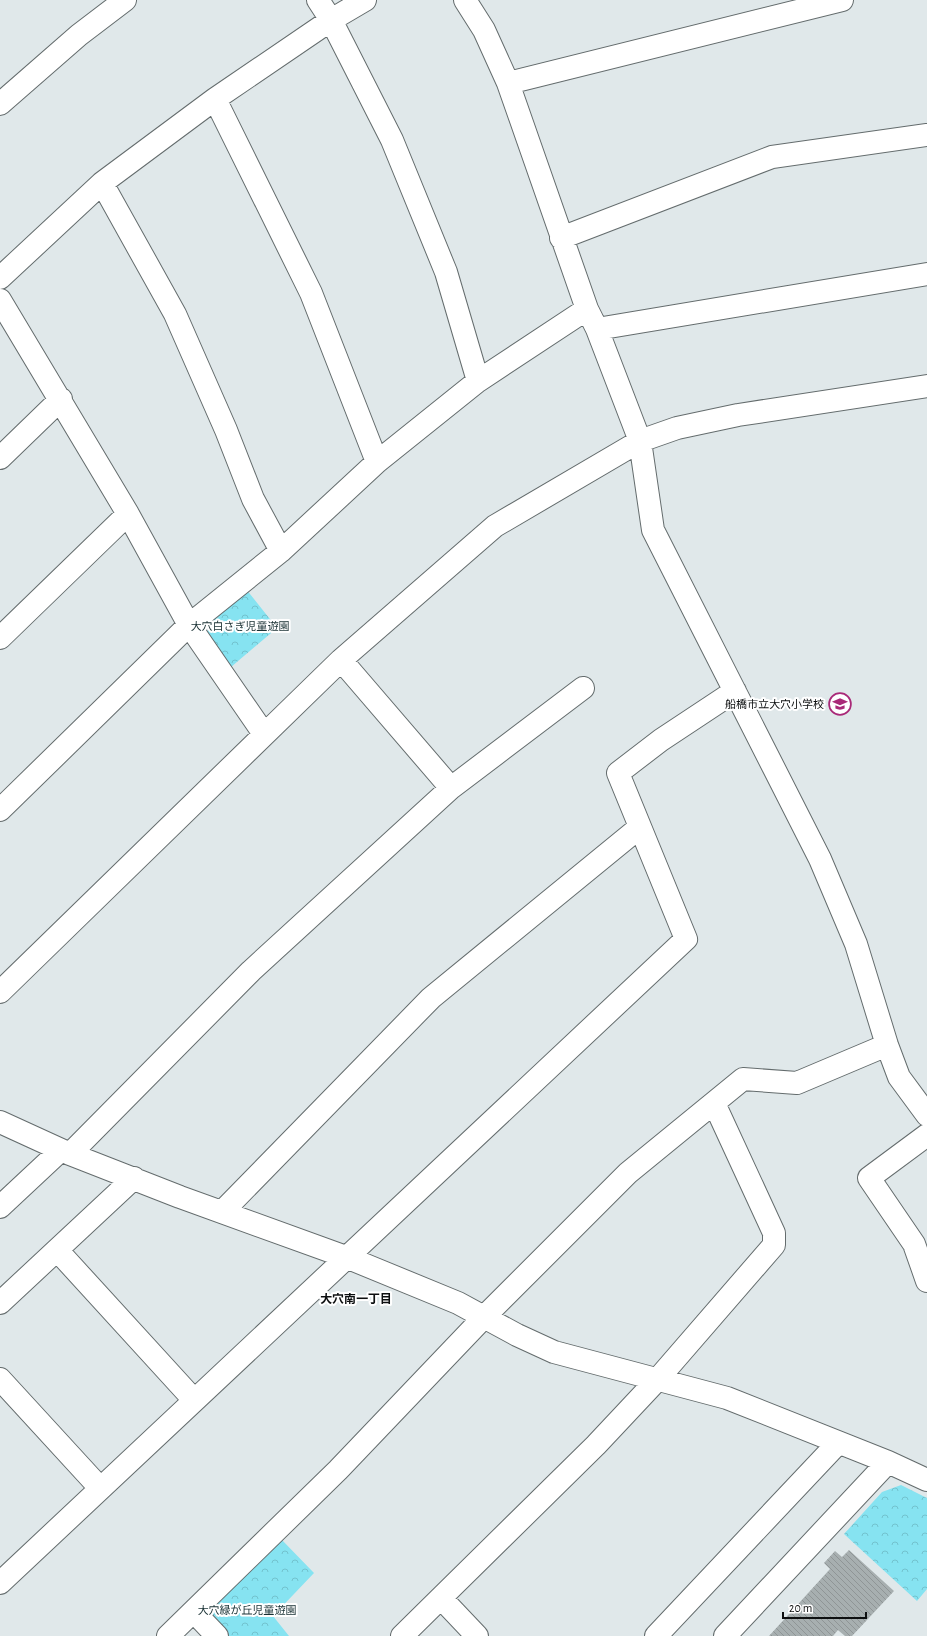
<svg xmlns="http://www.w3.org/2000/svg" width="927" height="1636" font-family="'Alegreya Sans','Noto Sans JP',sans-serif">
  <style>
    .park { fill: url(#park-crowns) }
    .building { fill: url(#building-back-hatch) }
    .lines { fill: none; stroke-linecap: round; stroke-linejoin: round }
    .minor-casing { stroke: #646c6d; stroke-width: 24 }
    .minor { stroke: #fff; stroke-width: 22 }
    .labels { text-anchor: middle; dominant-baseline: central; stroke-width: 4; stroke-linejoin: round; paint-order: stroke }
    .park-label { font-size: 11px; fill: #183033; stroke: #fff }
    .poi-label { font-size: 11px; fill: #0d0f10; stroke: #fff; text-anchor: end }
    .neighbourhood-label { font-size: 12px; font-weight: bold; fill: #0d0f10; stroke: #fff }
  </style>
  <defs>
    <pattern id="park-crowns" width="20" height="18" patternUnits="userSpaceOnUse"><rect width="20" height="18" fill="#86e3f1"/><path d="M2 6a3 3 0 1 1 6 0M12 15a3 3 0 1 1 6 0" fill="none" stroke="#72c2ce"/></pattern>
    <pattern id="building-back-hatch" width="6" height="6" patternUnits="userSpaceOnUse"><rect width="6" height="6" fill="#a7afb0"/><path d="M-1 5l2 2M0 0l6 6M5-1l2 2" fill="none" stroke="#8f9596"/></pattern>
  </defs>
  <rect width="100%" height="100%" fill="#e0e8ea"/>
  <!-- park -->
  <path class="park" d="M 246,589 L 277,628 L 231,667 L 207,632 L 215,614 Z
    M 901,1485 L 927,1498 L 927,1589 L 917,1601 L 844,1534 L 882,1492 Z
    M 281,1539 L 314,1573 L 273,1616 L 289,1636 L 226,1636 L 210,1621 L 211,1608 Z"/>
  <!-- building -->
  <path class="building" d="M 849,1550 L 894,1591 L 852,1636 L 845,1636 L 838,1630 L 833,1636 L 769,1636 L 830,1569 L 824,1563 L 835,1551 L 842,1557 Z"/>
  <g class="lines">
    <!-- minor casing -->
    <g class="minor-casing">
      <path id="minor" d="M 318,0 L 331,20 L 392,140 L 446,272 L 478,381
        M 465,0 L 484,30 L 508,83 L 587,309 L 597,329 L 640,441 L 653,530 L 820,859 L 856,944 L 887,1045 L 899,1077 L 927,1115
        M 508,83 L 842,0
        M 215,99 L 311,293 L 377,462
        M 0,104 L 79,35 L 125,0
        M 102,183 L 175,314 L 226,430 L 253,499 L 281,551
        M 561,238 L 772,157 L 927,135
        M 0,278 L 102,183 L 215,99 L 331,20 L 365,0
        M 0,300 L 128,514 L 189,625 L 264,734
        M 597,329 L 927,274
        M 0,458 L 61,399
        M 0,638 L 128,514
        M 341,660 L 451,788
        M 0,810 L 189,625 L 281,551 L 377,462 L 478,381 L 587,309
        M 0,992 L 341,660 L 495,526 L 640,441 L 677,428 L 738,415 L 927,386
        M 0,1122 L 70,1154 L 180,1197 L 346,1257 L 458,1303 L 517,1335 L 554,1352 L 727,1398 L 888,1462 L 927,1480
        M 927,1135 L 869,1178 L 914,1244 L 927,1281
        M 70,1154 L 251,971 L 451,788 L 583,688
        M 0,1207 L 61,1150
        M 222,1212 L 431,998 L 640,827
        M 57,1250 L 194,1400
        M 0,1303 L 134,1178
        M 0,1379 L 100,1488
        M 0,1583 L 686,939 L 618,773 L 661,740 L 735,691
        M 441,1598 L 477,1636
        M 194,1612 L 217,1636
        M 168,1636 L 338,1470 L 484,1317 L 628,1173 L 743,1079 L 797,1083 L 887,1045
        M 402,1636 L 596,1445 L 657,1380 L 774,1245 L 774,1233 L 714,1103
        M 656,1636 L 838,1443
        M 725,1636 L 888,1462"/>
    </g>
    <!-- minor -->
    <use href="#minor" class="minor"/>
  </g>
  <!-- icons -->
  <defs>
    <g id="school-ring" transform="scale(1.15)"><circle r="9.5" fill="#fff" stroke="#a92978" stroke-width="1.5"/><path d="M0-5L7-2L0 1L-7-2ZM-4 1L0 2.5L4 1V4Q0 6-4 4Z" fill="#a92978"/></g>
  </defs>
  <g fill-rule="evenodd">
    <use href="#school-ring" x="840" y="704"/>
  </g>
  <g class="labels">
    <!-- park labels -->
    <g class="park-label">
      <text x="240" y="626">大穴白さぎ児童遊園</text>
      <text x="247" y="1610">大穴緑が丘児童遊園</text>
    </g>
    <!-- poi labels -->
    <g class="poi-label">
      <text x="824" y="704">船橋市立大穴小学校</text>
    </g>
    <!-- neighbourhood labels -->
    <g class="neighbourhood-label">
      <text x="356" y="1299">大穴南一丁目</text>
    </g>
  </g>
  <!-- scale -->
  <path d="M783 1612v6h83v-6" fill="none" stroke="#0d0f10" stroke-width="2"/>
  <text x="789" y="1612" font-size="12" fill="#0d0f10" stroke="#ffffff" stroke-width="3" paint-order="stroke">20 m</text>
</svg>
